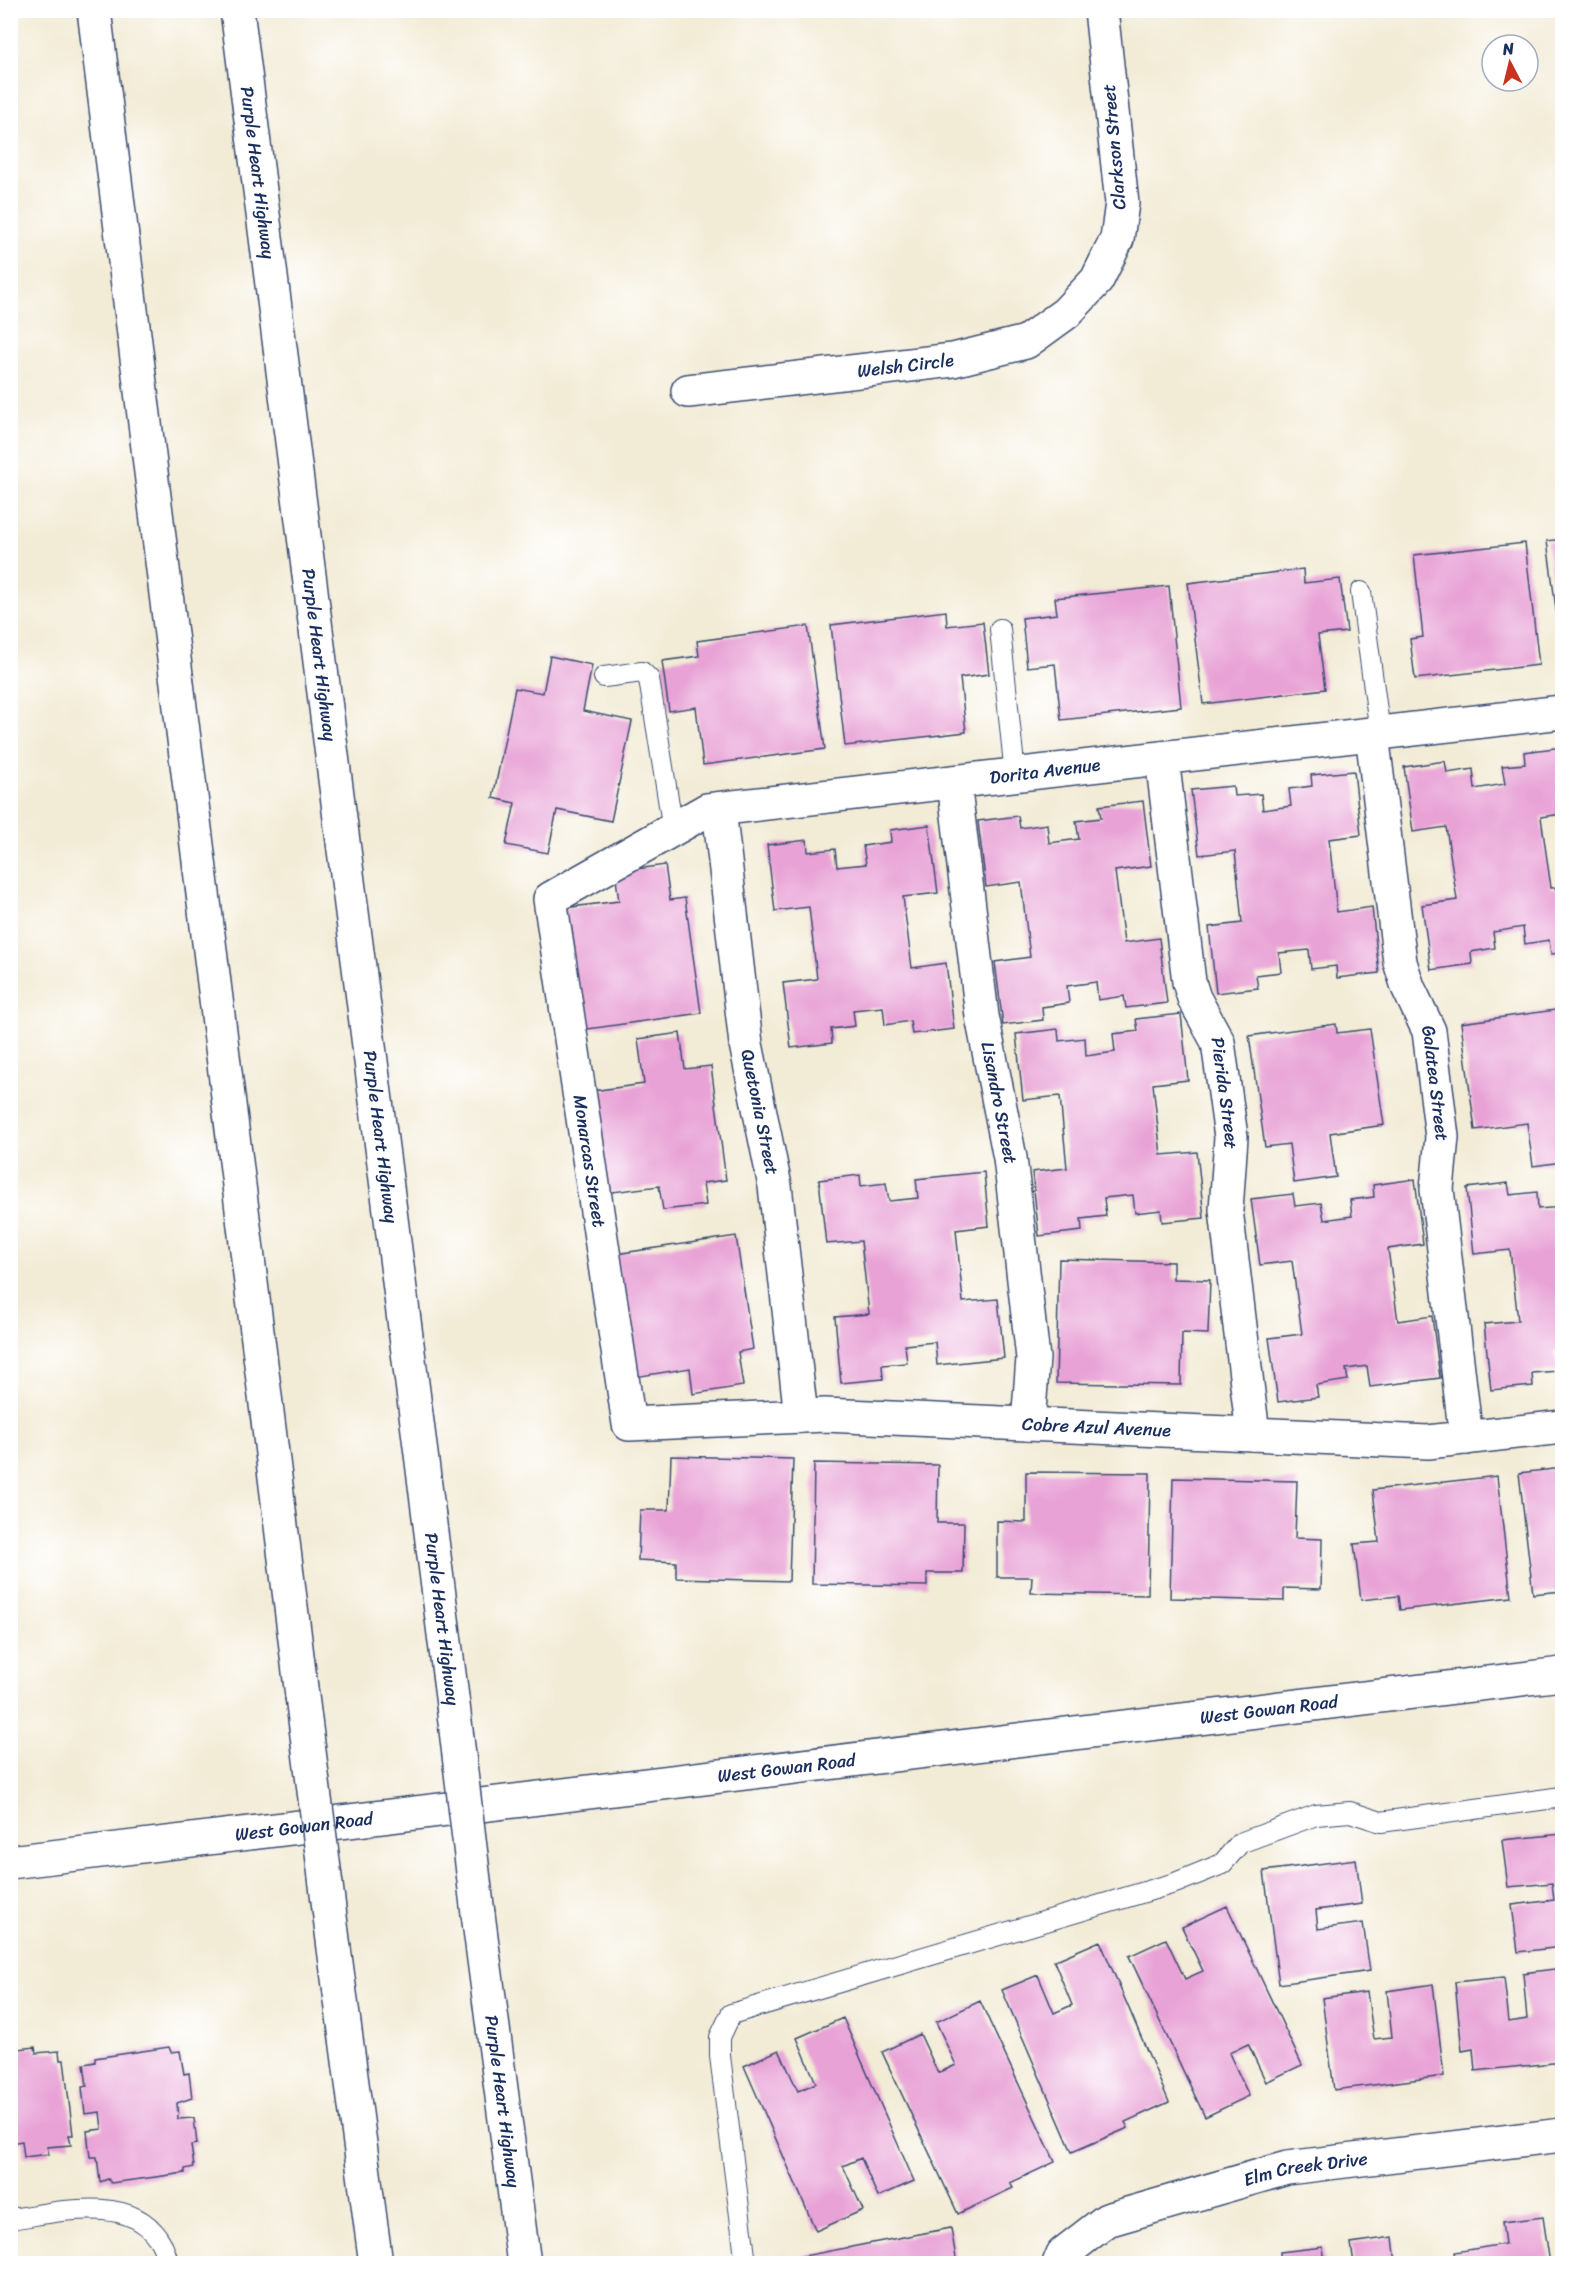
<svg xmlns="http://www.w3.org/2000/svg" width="1573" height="2274" font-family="Sriracha,sans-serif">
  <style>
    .building { fill: #e8a2d6 }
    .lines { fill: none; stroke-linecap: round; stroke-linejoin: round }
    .lane-casing { stroke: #3b4b70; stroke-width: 22 }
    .street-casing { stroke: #3b4b70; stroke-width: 36 }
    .secondary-casing { stroke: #3b4b70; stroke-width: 36 }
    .highway-casing { stroke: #3b4b70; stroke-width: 36 }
    .lane { stroke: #fff; stroke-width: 20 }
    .street { stroke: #fff; stroke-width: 33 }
    .secondary { stroke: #fff; stroke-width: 33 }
    .highway { stroke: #fff; stroke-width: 33 }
    .highway-bridge-casing { stroke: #3b4b70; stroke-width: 36; stroke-linecap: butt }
    .highway-bridge { stroke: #fff; stroke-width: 33 }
    .labels { text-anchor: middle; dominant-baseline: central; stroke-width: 6; stroke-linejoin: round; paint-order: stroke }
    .street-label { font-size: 18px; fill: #1b2f5e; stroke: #fff }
  </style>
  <rect width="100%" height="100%" fill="#fff"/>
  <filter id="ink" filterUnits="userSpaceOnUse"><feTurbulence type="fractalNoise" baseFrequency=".0167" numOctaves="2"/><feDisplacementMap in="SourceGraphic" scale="12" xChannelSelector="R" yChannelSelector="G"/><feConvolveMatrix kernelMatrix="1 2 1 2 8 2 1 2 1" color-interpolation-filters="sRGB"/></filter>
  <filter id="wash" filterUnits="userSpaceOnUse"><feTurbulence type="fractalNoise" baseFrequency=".008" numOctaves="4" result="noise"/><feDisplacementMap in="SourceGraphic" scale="24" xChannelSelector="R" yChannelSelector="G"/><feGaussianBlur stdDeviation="1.35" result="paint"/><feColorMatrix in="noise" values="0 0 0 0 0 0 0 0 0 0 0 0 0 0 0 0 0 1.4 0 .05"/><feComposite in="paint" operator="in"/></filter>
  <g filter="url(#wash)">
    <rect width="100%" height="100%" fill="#f2ebd5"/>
    <g id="blocks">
      <!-- building -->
      <path class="building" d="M 1562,539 L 1562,647 L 1561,647 L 1547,541 Z
        M 1525,543 L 1539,665 L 1415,679 L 1410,639 L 1423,637 L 1414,555 Z
        M 1303,569 L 1304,583 L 1340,579 L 1347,632 L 1318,635 L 1325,689 L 1203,704 L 1188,583 Z
        M 1169,586 L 1181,707 L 1061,720 L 1055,664 L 1027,667 L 1022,618 L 1057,614 L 1055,598 Z
        M 946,611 L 947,626 L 983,622 L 989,674 L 960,678 L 966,732 L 845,746 L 831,625 Z
        M 808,626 L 825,749 L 703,765 L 696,707 L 669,711 L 662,661 L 699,656 L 697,641 Z
        M 550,656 L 592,665 L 583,711 L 632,721 L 611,821 L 557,810 L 548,853 L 506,845 L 515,803 L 493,798 L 515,688 L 543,693 Z
        M 1562,747 L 1562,814 L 1541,817 L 1551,888 L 1562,887 L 1562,953 L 1551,954 L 1549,940 L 1525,944 L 1523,927 L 1493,932 L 1495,948 L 1471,952 L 1472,964 L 1431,970 L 1422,905 L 1457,900 L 1446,827 L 1413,832 L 1404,767 L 1445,761 L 1447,773 L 1473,769 L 1475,789 L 1505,784 L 1502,766 L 1525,764 L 1524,752 Z
        M 1354,771 L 1361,835 L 1329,839 L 1337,912 L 1372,907 L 1379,973 L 1337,978 L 1336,966 L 1311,969 L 1309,950 L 1279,953 L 1281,972 L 1256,975 L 1258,988 L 1216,993 L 1209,927 L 1242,923 L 1235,851 L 1199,855 L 1191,790 L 1233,786 L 1234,796 L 1261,794 L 1263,810 L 1291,806 L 1289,789 L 1312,786 L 1311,775 Z
        M 1143,801 L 1151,866 L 1115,871 L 1124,943 L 1159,938 L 1167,1003 L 1126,1008 L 1124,996 L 1098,1000 L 1096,982 L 1067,986 L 1069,1003 L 1042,1007 L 1043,1020 L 1003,1025 L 995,962 L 1030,957 L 1021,882 L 986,887 L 978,821 L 1018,816 L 1020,828 L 1047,824 L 1049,843 L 1079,839 L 1076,821 L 1101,818 L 1099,806 Z
        M 929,825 L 938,893 L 903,897 L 912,968 L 946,963 L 954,1029 L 912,1034 L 910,1021 L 885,1025 L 883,1007 L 853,1010 L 855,1026 L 831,1029 L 832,1043 L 791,1048 L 783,983 L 817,979 L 809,907 L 775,911 L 767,845 L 807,840 L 808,852 L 835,849 L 837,867 L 866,864 L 863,846 L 891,842 L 890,830 Z
        M 665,865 L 670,900 L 685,898 L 701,1013 L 581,1030 L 564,908 L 619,901 L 615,872 Z
        M 1562,1009 L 1562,1162 L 1533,1166 L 1527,1123 L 1475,1130 L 1461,1023 Z
        M 1181,1014 L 1188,1080 L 1153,1084 L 1161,1155 L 1197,1152 L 1204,1218 L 1162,1222 L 1161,1210 L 1135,1213 L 1133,1195 L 1104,1198 L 1106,1216 L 1081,1219 L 1082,1231 L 1039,1236 L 1032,1172 L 1067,1168 L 1060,1096 L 1023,1100 L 1016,1034 L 1058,1029 L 1059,1041 L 1085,1038 L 1086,1056 L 1115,1052 L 1113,1034 L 1138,1031 L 1136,1019 Z
        M 1336,1024 L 1337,1033 L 1370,1029 L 1384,1125 L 1330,1133 L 1336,1177 L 1294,1183 L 1289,1144 L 1265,1147 L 1249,1036 Z
        M 680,1033 L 685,1069 L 711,1066 L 726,1180 L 703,1183 L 706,1205 L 663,1210 L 659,1186 L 605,1193 L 592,1091 L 644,1084 L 638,1039 Z
        M 984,1172 L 989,1226 L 956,1230 L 963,1302 L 998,1299 L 1004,1358 L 937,1365 L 935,1342 L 905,1345 L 907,1363 L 882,1365 L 883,1379 L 841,1383 L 835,1317 L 869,1314 L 861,1241 L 826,1244 L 819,1180 L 860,1175 L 861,1186 L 886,1183 L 889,1201 L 918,1198 L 916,1179 Z
        M 1415,1179 L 1423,1244 L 1388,1249 L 1398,1321 L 1432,1316 L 1440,1378 L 1370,1387 L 1367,1366 L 1346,1369 L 1348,1380 L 1316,1385 L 1318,1397 L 1278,1402 L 1269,1338 L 1302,1334 L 1292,1261 L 1260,1265 L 1251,1199 L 1293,1194 L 1295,1206 L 1321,1203 L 1324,1220 L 1352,1216 L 1350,1200 L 1374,1197 L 1373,1185 Z
        M 1508,1183 L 1510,1195 L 1537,1192 L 1538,1209 L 1562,1207 L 1562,1350 L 1555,1351 L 1558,1371 L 1532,1373 L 1533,1386 L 1491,1390 L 1484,1324 L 1518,1321 L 1510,1250 L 1474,1254 L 1467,1188 Z
        M 736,1236 L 753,1349 L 738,1352 L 743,1386 L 693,1394 L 690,1368 L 635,1377 L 616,1254 Z
        M 1059,1259 L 1173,1262 L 1173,1279 L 1210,1280 L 1208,1334 L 1182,1333 L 1181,1385 L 1056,1383 Z
        M 671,1456 L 793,1459 L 789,1581 L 676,1578 L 676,1562 L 638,1560 L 640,1510 L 669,1510 Z
        M 814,1463 L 938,1465 L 937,1523 L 964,1523 L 963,1573 L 927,1573 L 927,1586 L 812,1584 Z
        M 1562,1468 L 1562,1591 L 1533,1594 L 1519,1473 Z
        M 1026,1472 L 1150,1473 L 1148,1595 L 1031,1593 L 1032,1577 L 997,1577 L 997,1521 L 1026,1522 Z
        M 1497,1476 L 1511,1597 L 1400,1610 L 1398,1596 L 1361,1600 L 1354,1544 L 1379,1542 L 1373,1490 Z
        M 1173,1478 L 1297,1481 L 1295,1538 L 1322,1539 L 1321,1589 L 1284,1588 L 1284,1601 L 1170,1598 Z
        M 1562,1834 L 1562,1947 L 1518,1952 L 1512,1905 L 1554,1900 L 1552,1883 L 1508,1887 L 1502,1840 Z
        M 1356,1859 L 1362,1904 L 1316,1910 L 1318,1929 L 1363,1923 L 1370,1971 L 1279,1984 L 1264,1871 Z
        M 1227,1906 L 1302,2065 L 1266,2082 L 1248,2044 L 1229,2053 L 1249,2096 L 1205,2117 L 1129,1956 L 1166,1939 L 1185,1979 L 1203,1971 L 1182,1927 Z
        M 1100,1941 L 1169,2102 L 1125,2122 L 1128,2128 L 1072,2152 L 1002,1990 L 1038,1975 L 1054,2013 L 1072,2005 L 1054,1961 Z
        M 1562,1968 L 1562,2062 L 1475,2071 L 1473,2049 L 1462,2051 L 1455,1982 L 1504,1977 L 1509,2022 L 1527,2019 L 1523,1973 Z
        M 1433,1984 L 1444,2076 L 1334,2090 L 1322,1998 L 1367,1992 L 1374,2039 L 1392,2037 L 1387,1991 Z
        M 980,2001 L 1055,2162 L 1010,2183 L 1013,2188 L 958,2214 L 882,2052 L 920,2034 L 938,2073 L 956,2065 L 936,2022 Z
        M 843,2018 L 914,2181 L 878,2197 L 861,2158 L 843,2166 L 863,2210 L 816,2231 L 744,2066 L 779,2050 L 798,2091 L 816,2083 L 797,2038 Z
        M 35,2047 L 36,2053 L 59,2051 L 60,2060 L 64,2060 L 73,2135 L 69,2135 L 71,2145 L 47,2147 L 49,2154 L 24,2157 L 22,2141 L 10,2143 L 10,2050 Z
        M 169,2047 L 171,2052 L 180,2051 L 184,2074 L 189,2073 L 192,2098 L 177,2103 L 178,2119 L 194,2118 L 197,2144 L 191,2145 L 194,2167 L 185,2169 L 185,2173 L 111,2183 L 108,2179 L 100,2182 L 97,2157 L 90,2157 L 87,2131 L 102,2129 L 100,2112 L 85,2114 L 82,2087 L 87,2086 L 84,2064 L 95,2062 L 95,2058 Z
        M 1543,2217 L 1550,2264 L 1457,2264 L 1455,2252 L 1505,2244 L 1502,2222 Z
        M 951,2228 L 957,2264 L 772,2264 L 772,2262 Z
        M 1393,2237 L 1396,2264 L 1354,2264 L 1351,2243 Z
        M 1323,2247 L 1325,2264 L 1281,2264 L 1280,2252 Z"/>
    </g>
  </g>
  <g filter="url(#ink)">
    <use href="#blocks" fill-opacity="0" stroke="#3b4b70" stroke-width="1.5"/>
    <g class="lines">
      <!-- lane casing -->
      <g class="lane-casing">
        <path id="lane" d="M 1361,592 L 1380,733
          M 1000,629 L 1015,775
          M 604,677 L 642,672 L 649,679 L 673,830
          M 10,2219 C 54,2213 129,2193 158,2238 C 163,2245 166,2255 169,2264
          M 746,2264 L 720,2056 L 720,2037 L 731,2014 L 1175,1883 L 1222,1864 L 1240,1843 L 1316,1815 L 1350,1812 L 1381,1822 L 1562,1797"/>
      </g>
      <!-- street casing -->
      <g class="street-casing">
        <g id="street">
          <path id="s1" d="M 688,391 L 953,360 L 1026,342 L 1066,313 L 1097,280 L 1117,239 L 1122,203 L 1101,10"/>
          <path id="s2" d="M 1562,712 L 707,810 L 550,899 L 629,1424 L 825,1415 L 1428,1442 L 1562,1427"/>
          <path id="s3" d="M 1372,734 L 1400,962 L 1408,987 L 1429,1031 L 1442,1137 L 1437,1189 L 1466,1438"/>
          <path id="s4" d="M 1162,758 L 1189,982 L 1194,998 L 1218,1042 L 1231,1137 L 1226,1210 L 1253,1434"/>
          <path id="s5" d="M 954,782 L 982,1016 L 1010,1158 L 1033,1358 L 1028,1424"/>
          <path id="s6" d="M 719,809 L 746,1044 L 775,1186 L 801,1416"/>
          <path id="s7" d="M 1059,2264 L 1063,2254 L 1107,2220 L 1287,2168 L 1562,2135"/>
        </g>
      </g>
      <!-- secondary casing -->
      <g class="secondary-casing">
        <g id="secondary">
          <path id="s8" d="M 10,1862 L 1562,1674"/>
        </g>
      </g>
      <!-- highway casing -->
      <g class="highway-casing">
        <g id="highway">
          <path d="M 94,10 L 302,1696"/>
          <path id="s9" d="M 237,10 L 453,1705"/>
          <path id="s10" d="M 478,1914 L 524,2264"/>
          <path d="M 334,1948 L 376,2264"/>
        </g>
      </g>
      <!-- lane -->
      <use href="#lane" class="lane"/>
      <!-- street -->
      <use href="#street" class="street"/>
      <!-- secondary -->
      <use href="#secondary" class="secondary"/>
      <!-- highway -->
      <use href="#highway" class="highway"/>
      <!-- highway-bridge casing -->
      <g class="highway-bridge-casing">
        <path id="highway-bridge" d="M 302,1696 L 334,1948
          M 453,1705 L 478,1914"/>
      </g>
      <!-- highway-bridge -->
      <use href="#highway-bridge" class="highway-bridge"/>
    </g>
  </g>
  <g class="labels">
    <!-- street labels -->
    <g class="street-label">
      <text transform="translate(1114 147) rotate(-95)">Clarkson Street</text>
      <text stroke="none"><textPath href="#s9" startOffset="164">Purple Heart Highway</textPath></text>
      <text stroke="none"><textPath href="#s1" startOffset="219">Welsh Circle</textPath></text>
      <text stroke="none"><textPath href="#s9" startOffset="650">Purple Heart Highway</textPath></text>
      <text transform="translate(1045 771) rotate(-7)">Dorita Avenue</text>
      <text stroke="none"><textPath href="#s3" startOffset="357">Galatea Street</textPath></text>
      <text stroke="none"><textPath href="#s4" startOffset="344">Pierida Street</textPath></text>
      <text stroke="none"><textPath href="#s5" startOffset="324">Lisandro Street</textPath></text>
      <text stroke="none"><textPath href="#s6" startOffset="306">Quetonia Street</textPath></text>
      <text stroke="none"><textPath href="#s9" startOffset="1136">Purple Heart Highway</textPath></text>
      <text stroke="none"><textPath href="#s2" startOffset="1306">Monarcas Street</textPath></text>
      <text stroke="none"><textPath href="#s2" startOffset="2040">Cobre Azul Avenue</textPath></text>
      <text stroke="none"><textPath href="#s9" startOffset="1622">Purple Heart Highway</textPath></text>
      <text stroke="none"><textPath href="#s8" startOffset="1268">West Gowan Road</textPath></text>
      <text stroke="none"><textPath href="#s8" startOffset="782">West Gowan Road</textPath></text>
      <text stroke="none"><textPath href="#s8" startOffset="296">West Gowan Road</textPath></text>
      <text stroke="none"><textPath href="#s10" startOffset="189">Purple Heart Highway</textPath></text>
      <text stroke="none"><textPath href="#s7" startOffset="272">Elm Creek Drive</textPath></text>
    </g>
  </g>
  <!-- margin -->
  <rect width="1573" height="2274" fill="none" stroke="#fff" stroke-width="36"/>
  <!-- north arrow -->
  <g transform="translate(1510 63) rotate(353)"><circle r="28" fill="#ffffff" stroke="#a4acbf" stroke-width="1.5"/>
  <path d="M0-4.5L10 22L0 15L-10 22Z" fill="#c8321e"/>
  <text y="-9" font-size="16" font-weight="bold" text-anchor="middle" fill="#1b2f5e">N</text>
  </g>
</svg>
